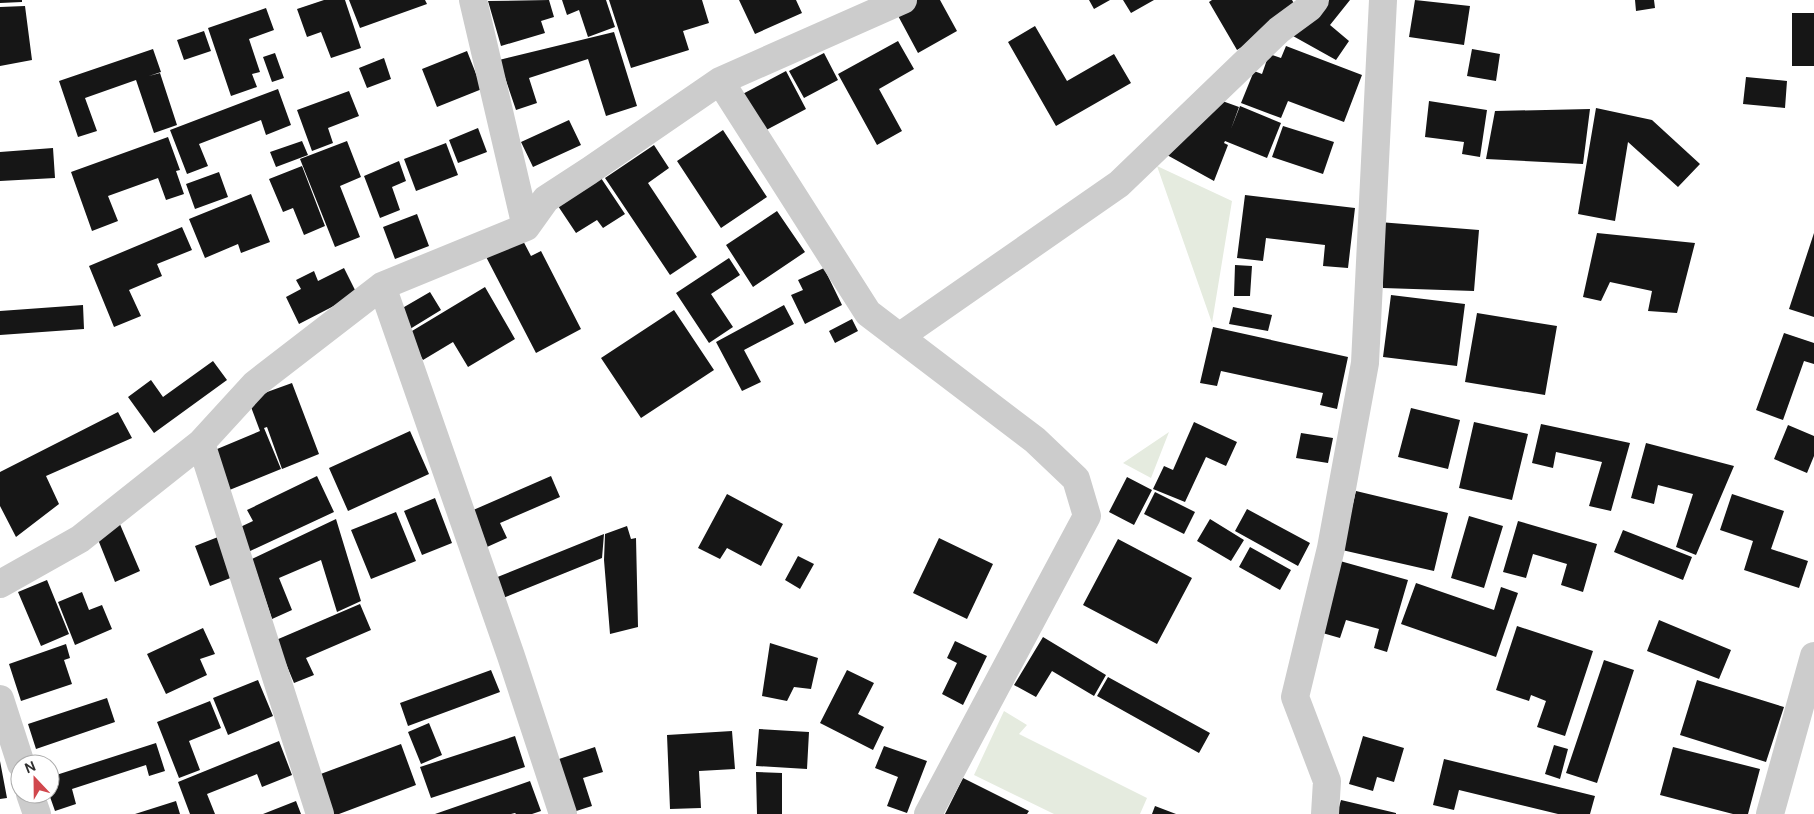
<svg xmlns="http://www.w3.org/2000/svg" width="1814" height="814" font-family="'DM Sans',sans-serif">
  <style>
    .green { fill: #e5ebdf }
    .building { fill: #161616 }
    .lines { fill: none; stroke-linecap: round; stroke-linejoin: round }
    .street { stroke: #ccc; stroke-width: 28 }
  </style>
  <rect width="100%" height="100%" fill="#fff"/>
  <!-- green -->
  <path class="green" d="M 1157,166 L 1232,201 L 1212,323 Z
    M 1169,432 L 1151,478 L 1123,463 Z
    M 1004,711 L 1027,725 L 1019,734 L 1147,798 L 1140,814 L 1054,814 L 974,775 Z"/>
  <!-- building -->
  <path class="building" d="M 0,0 L 22,0 L 22,2 L 0,3 Z
    M 324,0 L 345,0 L 361,48 L 331,58 L 321,32 L 307,37 L 297,9 Z
    M 349,0 L 425,0 L 427,4 L 360,28 Z
    M 549,0 L 554,17 L 541,21 L 545,33 L 501,46 L 488,1 Z
    M 562,0 L 606,0 L 615,27 L 588,37 L 579,10 L 567,15 Z
    M 609,0 L 702,0 L 709,23 L 683,31 L 689,50 L 631,68 Z
    M 739,0 L 796,0 L 802,13 L 755,34 Z
    M 917,0 L 940,0 L 957,31 L 918,53 L 896,12 Z
    M 1089,0 L 1110,0 L 1094,9 Z
    M 1123,0 L 1154,0 L 1131,13 Z
    M 1212,0 L 1292,0 L 1299,12 L 1237,50 L 1209,2 Z
    M 1322,0 L 1350,0 L 1330,25 L 1349,41 L 1336,60 L 1293,36 Z
    M 1415,0 L 1470,6 L 1464,45 L 1409,37 Z
    M 1635,0 L 1654,0 L 1655,8 L 1636,11 Z
    M 25,6 L 32,60 L 0,66 L 0,7 Z
    M 266,8 L 274,30 L 249,39 L 260,72 L 252,74 L 257,87 L 231,96 L 208,28 Z
    M 1792,13 L 1814,13 L 1814,66 L 1792,66 Z
    M 1035,26 L 1067,81 L 1114,54 L 1131,83 L 1056,126 L 1008,42 Z
    M 204,31 L 211,51 L 184,60 L 177,40 Z
    M 614,32 L 637,106 L 606,116 L 588,59 L 529,78 L 537,103 L 516,110 L 499,60 Z
    M 898,41 L 914,69 L 879,89 L 902,131 L 877,145 L 838,74 Z
    M 1286,46 L 1362,75 L 1344,122 L 1288,101 L 1281,118 L 1241,103 L 1254,71 L 1262,74 L 1269,54 L 1281,58 Z
    M 153,49 L 161,72 L 149,76 L 160,73 L 177,125 L 154,133 L 136,80 L 85,98 L 97,131 L 78,137 L 59,81 Z
    M 1472,49 L 1500,54 L 1496,81 L 1467,76 Z
    M 467,51 L 482,89 L 437,107 L 422,69 Z
    M 275,53 L 284,78 L 272,82 L 263,57 Z
    M 824,53 L 838,80 L 804,98 L 789,71 Z
    M 384,58 L 391,79 L 367,88 L 359,68 Z
    M 786,71 L 806,109 L 755,136 L 735,98 Z
    M 1746,77 L 1787,81 L 1785,108 L 1743,104 Z
    M 278,89 L 291,125 L 266,135 L 261,120 L 199,144 L 208,166 L 187,174 L 170,130 Z
    M 349,91 L 359,116 L 328,128 L 333,143 L 312,151 L 297,110 Z
    M 1214,98 L 1239,107 L 1231,129 L 1240,106 L 1281,123 L 1267,158 L 1225,141 L 1224,143 L 1228,145 L 1214,181 L 1167,155 Z
    M 1429,101 L 1487,110 L 1480,157 L 1462,154 L 1464,142 L 1425,137 Z
    M 1596,108 L 1652,120 L 1700,164 L 1678,187 L 1628,142 L 1615,221 L 1578,214 Z
    M 1590,109 L 1583,164 L 1486,159 L 1495,111 Z
    M 569,120 L 581,145 L 533,167 L 521,142 Z
    M 1283,126 L 1334,142 L 1323,174 L 1272,157 Z
    M 478,128 L 487,152 L 458,163 L 449,140 Z
    M 723,130 L 767,197 L 721,228 L 677,161 Z
    M 168,137 L 180,170 L 176,171 L 184,194 L 166,200 L 158,178 L 108,196 L 118,221 L 92,231 L 71,172 Z
    M 302,141 L 308,155 L 276,167 L 270,152 Z
    M 347,141 L 361,177 L 340,186 L 360,237 L 335,247 L 300,159 Z
    M 446,143 L 458,175 L 416,191 L 404,159 Z
    M 654,145 L 669,168 L 648,183 L 697,257 L 670,275 L 605,178 Z
    M 53,148 L 55,178 L 0,181 L 0,152 Z
    M 399,161 L 406,181 L 392,187 L 400,210 L 380,218 L 364,176 Z
    M 302,166 L 325,226 L 304,235 L 293,208 L 283,212 L 269,179 Z
    M 219,172 L 228,197 L 195,209 L 186,184 Z
    M 601,178 L 625,214 L 603,228 L 597,220 L 576,233 L 558,206 Z
    M 251,194 L 270,242 L 241,253 L 238,244 L 205,258 L 189,219 Z
    M 1245,195 L 1355,208 L 1348,268 L 1323,266 L 1325,245 L 1266,238 L 1263,261 L 1237,258 Z
    M 777,211 L 805,252 L 753,287 L 726,245 Z
    M 417,214 L 429,246 L 395,259 L 383,227 Z
    M 1379,222 L 1479,230 L 1474,291 L 1383,288 Z
    M 182,227 L 192,250 L 157,264 L 162,276 L 129,290 L 141,316 L 114,327 L 89,266 Z
    M 519,233 L 531,256 L 541,251 L 581,329 L 536,353 L 483,251 Z
    M 1597,233 L 1695,243 L 1677,313 L 1648,311 L 1652,291 L 1610,282 L 1601,301 L 1583,297 Z
    M 1814,233 L 1814,317 L 1789,309 Z
    M 729,258 L 740,275 L 711,294 L 733,327 L 709,343 L 676,293 Z
    M 1235,265 L 1252,266 L 1250,296 L 1234,296 Z
    M 344,268 L 357,294 L 299,324 L 286,297 L 301,289 L 296,280 L 314,271 L 318,281 Z
    M 824,268 L 842,305 L 805,324 L 791,295 L 803,290 L 798,280 Z
    M 485,287 L 515,339 L 468,367 L 453,342 L 423,360 L 407,334 Z
    M 430,292 L 441,310 L 410,329 L 399,310 Z
    M 1391,295 L 1465,304 L 1457,366 L 1383,357 Z
    M 83,305 L 84,329 L 0,335 L 0,311 Z
    M 784,305 L 794,324 L 744,350 L 761,382 L 742,391 L 716,342 Z
    M 1233,307 L 1272,315 L 1268,331 L 1229,324 Z
    M 674,310 L 714,370 L 641,418 L 601,358 Z
    M 1477,313 L 1557,326 L 1545,395 L 1465,382 Z
    M 852,319 L 858,331 L 835,343 L 829,331 Z
    M 1213,327 L 1348,357 L 1337,409 L 1320,405 L 1323,393 L 1221,371 L 1217,386 L 1200,383 Z
    M 1784,333 L 1814,343 L 1814,364 L 1804,361 L 1783,420 L 1756,410 Z
    M 213,361 L 227,380 L 154,433 L 128,397 L 151,380 L 163,397 Z
    M 292,383 L 319,454 L 282,469 L 267,427 L 264,428 L 281,469 L 227,491 L 210,452 L 260,431 L 248,399 Z
    M 1411,408 L 1460,420 L 1448,469 L 1398,457 Z
    M 118,412 L 132,438 L 46,476 L 59,504 L 16,537 L 0,506 L 0,472 Z
    M 1194,422 L 1237,442 L 1226,466 L 1206,457 L 1185,502 L 1153,489 L 1164,466 L 1173,470 Z
    M 1474,422 L 1528,434 L 1512,500 L 1459,488 Z
    M 1541,424 L 1630,443 L 1611,511 L 1589,506 L 1602,462 L 1556,452 L 1553,468 L 1532,463 Z
    M 1788,425 L 1814,436 L 1814,456 L 1807,473 L 1774,459 Z
    M 410,431 L 429,474 L 348,511 L 329,468 Z
    M 1301,433 L 1333,438 L 1328,463 L 1296,458 Z
    M 1646,443 L 1734,466 L 1696,555 L 1676,547 L 1693,494 L 1658,485 L 1654,504 L 1631,498 Z
    M 317,476 L 334,512 L 248,552 L 236,529 L 253,521 L 247,510 Z
    M 551,476 L 560,497 L 500,523 L 507,538 L 487,547 L 471,511 Z
    M 1127,477 L 1152,490 L 1134,525 L 1109,512 Z
    M 1356,491 L 1448,513 L 1434,571 L 1342,550 Z
    M 1155,492 L 1195,512 L 1184,534 L 1144,514 Z
    M 727,494 L 783,524 L 761,566 L 727,548 L 720,559 L 698,548 Z
    M 1732,494 L 1784,511 L 1771,549 L 1808,561 L 1799,588 L 1744,570 L 1753,541 L 1720,530 Z
    M 435,498 L 452,543 L 422,555 L 404,511 Z
    M 1247,509 L 1310,543 L 1298,566 L 1235,531 Z
    M 396,512 L 416,561 L 371,579 L 351,530 Z
    M 1469,516 L 1503,526 L 1484,588 L 1451,578 Z
    M 336,519 L 361,601 L 337,612 L 321,560 L 279,578 L 292,610 L 272,619 L 252,559 Z
    M 1210,519 L 1244,540 L 1231,561 L 1197,541 Z
    M 1518,521 L 1597,544 L 1583,592 L 1561,585 L 1567,564 L 1533,554 L 1526,578 L 1503,572 Z
    M 119,522 L 140,571 L 115,582 L 95,532 Z
    M 627,526 L 631,539 L 636,538 L 638,627 L 610,634 L 604,560 L 605,534 Z
    M 1623,530 L 1692,557 L 1683,580 L 1614,552 Z
    M 604,534 L 602,558 L 498,600 L 490,580 Z
    M 218,537 L 233,577 L 210,586 L 195,546 Z
    M 939,538 L 993,564 L 967,619 L 913,593 Z
    M 1118,539 L 1192,578 L 1157,644 L 1083,605 Z
    M 1250,547 L 1291,570 L 1280,590 L 1239,567 Z
    M 798,556 L 814,564 L 800,589 L 785,580 Z
    M 1340,561 L 1408,580 L 1387,652 L 1374,648 L 1379,629 L 1346,620 L 1340,638 L 1319,632 Z
    M 47,580 L 69,634 L 41,646 L 18,592 Z
    M 1416,583 L 1494,610 L 1501,587 L 1518,593 L 1496,657 L 1401,624 Z
    M 82,592 L 89,610 L 102,605 L 112,629 L 75,645 L 58,602 Z
    M 360,604 L 371,630 L 306,658 L 314,675 L 294,683 L 276,640 Z
    M 1659,620 L 1731,650 L 1719,679 L 1647,651 Z
    M 1517,626 L 1593,651 L 1565,736 L 1537,727 L 1546,701 L 1531,695 L 1529,701 L 1496,690 Z
    M 203,628 L 215,654 L 200,659 L 207,675 L 166,694 L 147,654 Z
    M 1043,637 L 1106,675 L 1094,696 L 1052,671 L 1036,697 L 1014,685 Z
    M 955,641 L 987,656 L 963,705 L 942,694 L 957,663 L 947,658 Z
    M 770,643 L 818,658 L 811,689 L 794,687 L 787,701 L 762,696 Z
    M 66,644 L 70,658 L 64,660 L 72,684 L 21,701 L 9,664 Z
    M 1604,660 L 1634,670 L 1597,783 L 1566,773 Z
    M 491,670 L 500,692 L 408,726 L 400,703 Z
    M 847,670 L 874,683 L 858,714 L 884,727 L 873,750 L 820,723 Z
    M 1108,677 L 1210,733 L 1199,753 L 1097,696 Z
    M 258,680 L 273,716 L 228,735 L 213,698 Z
    M 1697,680 L 1784,707 L 1766,762 L 1680,735 Z
    M 107,698 L 115,722 L 36,749 L 28,724 Z
    M 210,701 L 221,728 L 189,741 L 200,770 L 179,778 L 157,722 Z
    M 429,723 L 442,755 L 421,764 L 408,732 Z
    M 759,729 L 809,732 L 807,769 L 756,766 Z
    M 732,731 L 735,769 L 699,771 L 701,808 L 670,809 L 667,735 Z
    M 515,736 L 525,767 L 431,798 L 420,767 Z
    M 1363,736 L 1404,748 L 1394,782 L 1377,777 L 1373,791 L 1349,784 Z
    M 279,741 L 292,775 L 262,787 L 257,774 L 207,794 L 215,814 L 190,814 L 178,782 Z
    M 156,743 L 165,771 L 149,776 L 146,765 L 72,789 L 76,804 L 55,811 L 49,794 L 50,777 Z
    M 401,744 L 416,785 L 339,814 L 332,814 L 318,775 Z
    M 1554,745 L 1568,749 L 1560,779 L 1545,774 Z
    M 884,746 L 927,761 L 907,813 L 887,806 L 898,777 L 875,768 Z
    M 595,747 L 603,772 L 583,778 L 592,806 L 570,813 L 553,761 Z
    M 1673,747 L 1760,769 L 1748,814 L 1733,814 L 1660,795 Z
    M 1444,759 L 1595,796 L 1590,814 L 1558,814 L 1459,790 L 1454,810 L 1433,805 Z
    M 0,761 L 7,798 L 0,799 Z
    M 756,772 L 782,773 L 782,814 L 757,814 Z
    M 963,778 L 1029,811 L 1027,814 L 945,814 Z
    M 530,781 L 541,811 L 532,814 L 516,814 L 515,813 L 511,814 L 435,814 Z
    M 1341,800 L 1396,813 L 1396,814 L 1337,814 Z
    M 176,801 L 180,814 L 135,814 Z
    M 296,801 L 301,814 L 263,814 Z
    M 1155,806 L 1176,814 L 1152,814 Z"/>
  <g class="lines">
    <!-- street -->
    <path class="street" d="M 473,0 L 526,227
      M 720,81 L 868,313 L 1035,440 L 1076,479 L 1087,516 L 928,814
      M 382,286 L 511,656 L 563,814
      M 899,337 L 1119,184 L 1279,30 L 1309,8 L 1315,0
      M 201,443 L 320,814
      M 0,584 L 80,539 L 201,443 L 255,384 L 382,286 L 526,227 L 546,199 L 589,171 L 720,81 L 903,0
      M 0,699 L 21,764
      M 30,794 L 37,814
      M 1325,814 L 1327,781 L 1295,697 L 1331,548 L 1365,363 L 1383,0
      M 1770,814 L 1814,656"/>
  </g>
  <!-- north arrow -->
  <g transform="translate(35 779) rotate(338)"><circle r="24" fill="#ffffff" stroke="#acacac"/>
  <path d="M0-4L9 19L0 12L-9 19Z" fill="#d1474d"/>
  <text y="-8" font-size="14" font-weight="bold" text-anchor="middle" fill="#2f2f2f">N</text>
  </g>
</svg>
